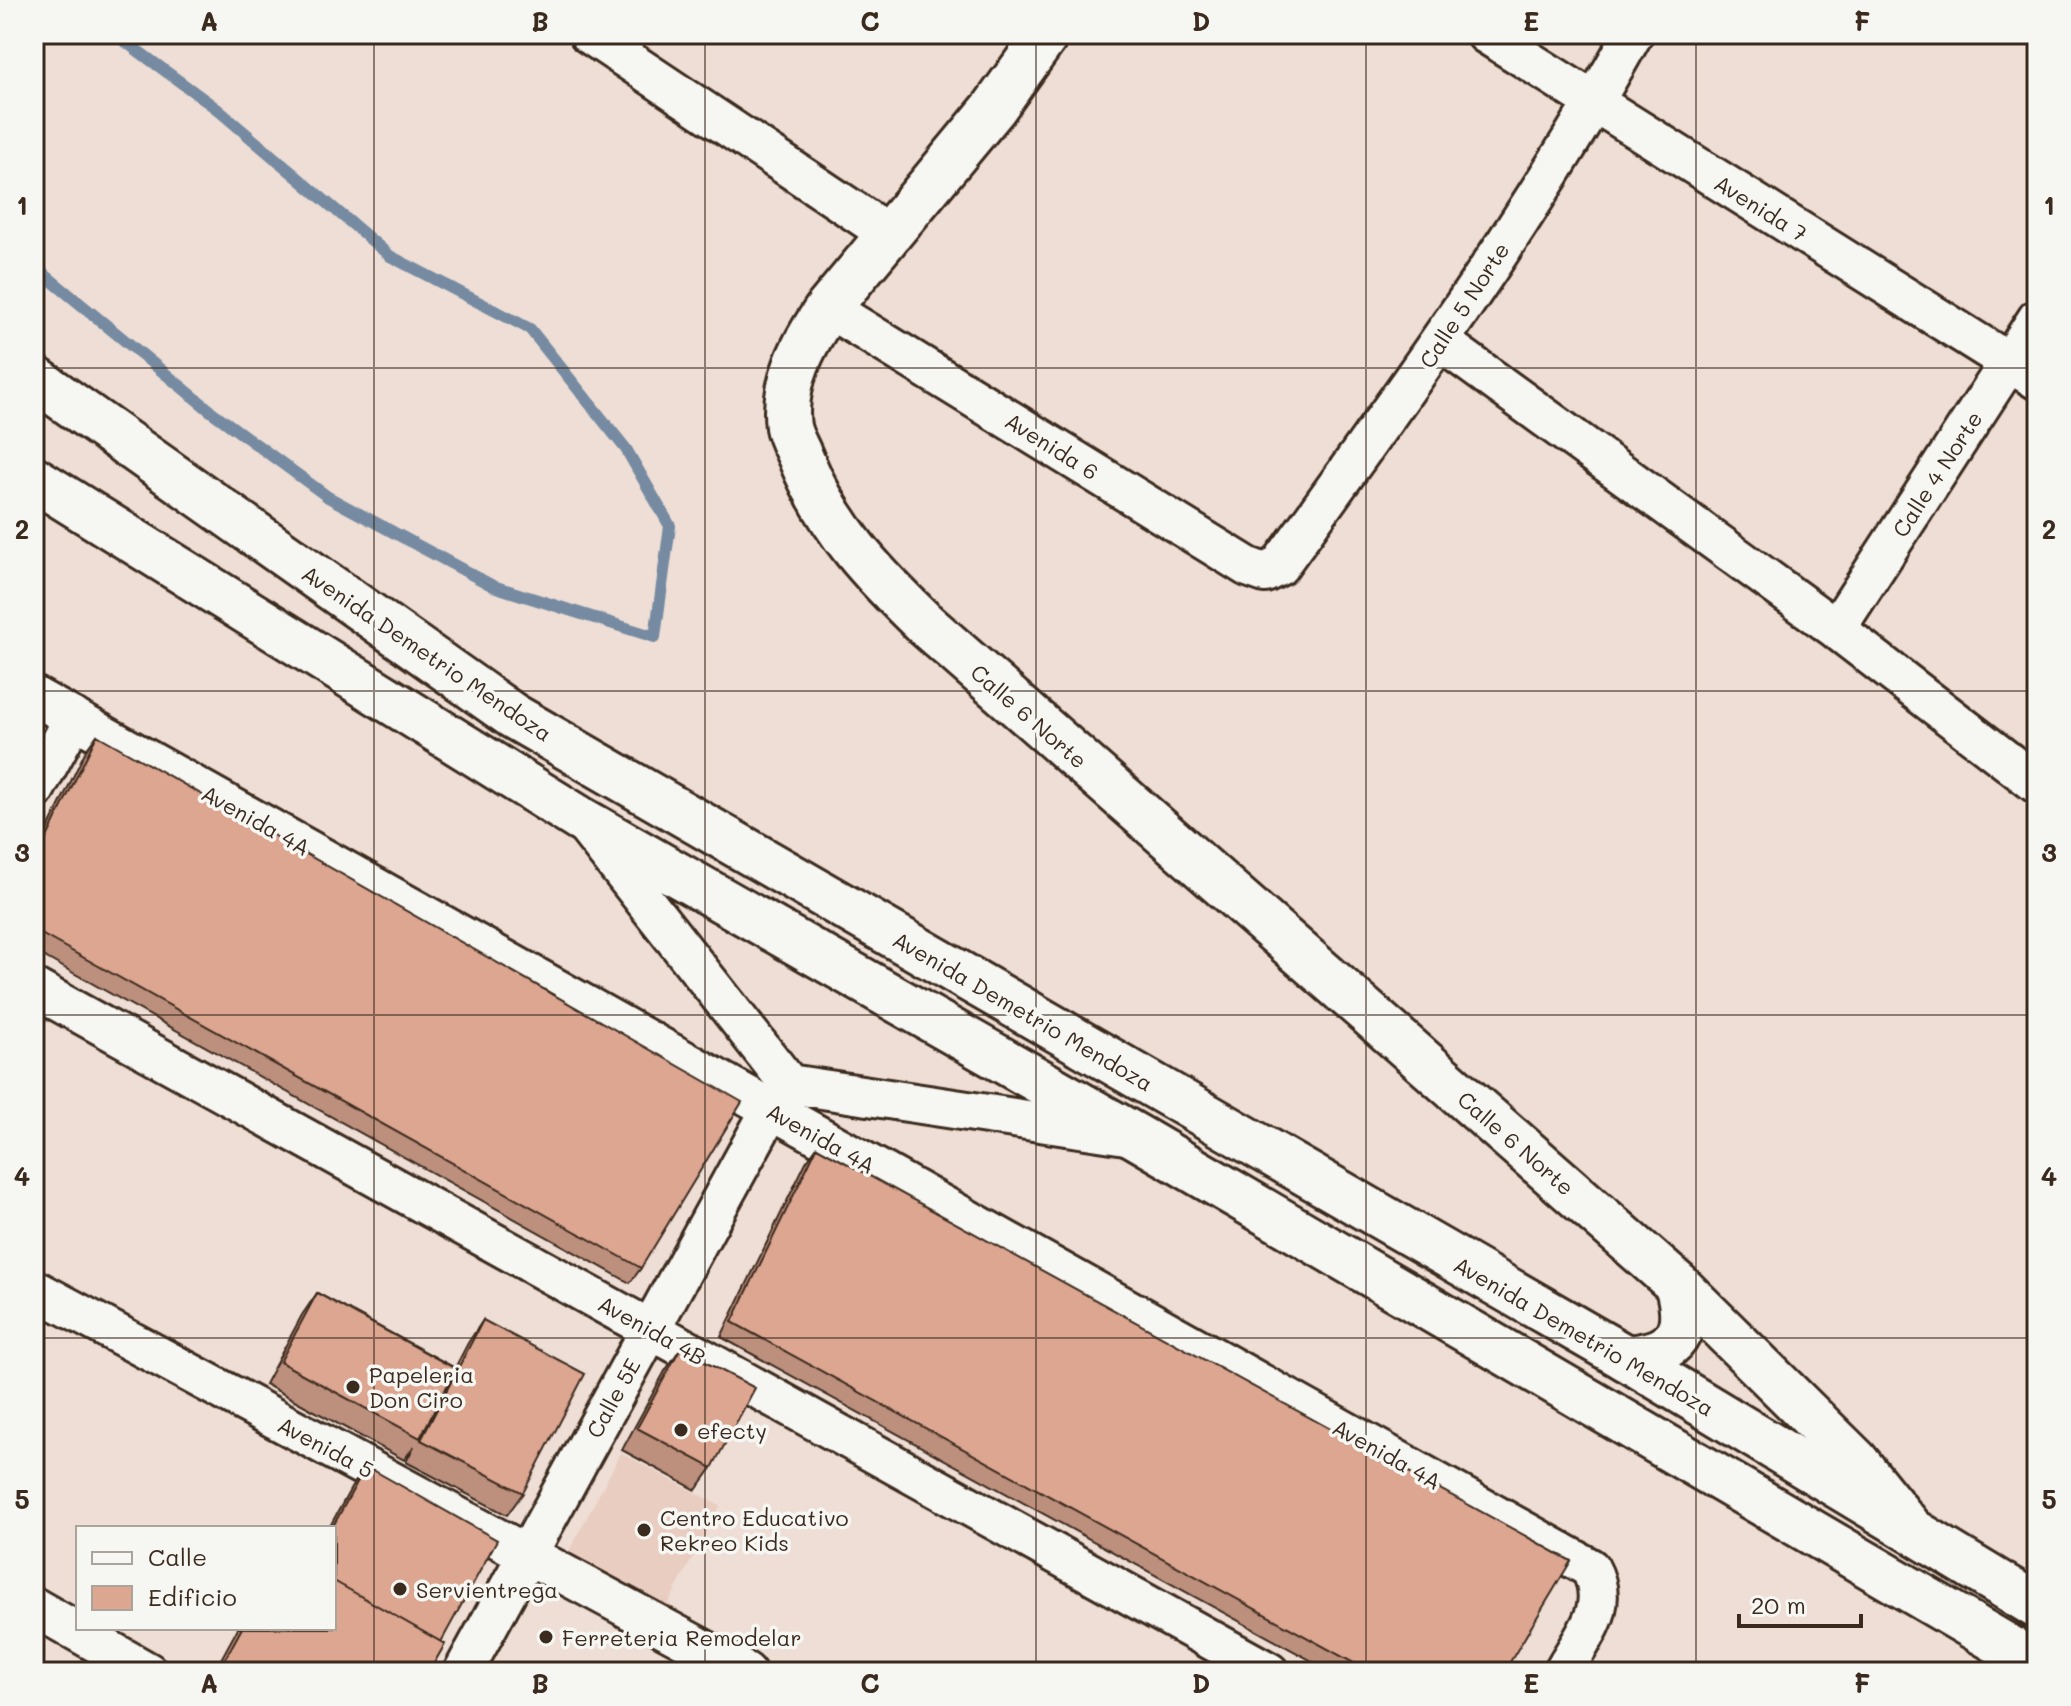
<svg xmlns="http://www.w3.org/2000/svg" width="2071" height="1706" font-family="Mali,sans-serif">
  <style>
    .built { fill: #e9cdc1 }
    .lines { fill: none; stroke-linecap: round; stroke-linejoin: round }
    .stream { stroke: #768ba1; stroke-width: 12 }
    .minor-casing { stroke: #3b2a1e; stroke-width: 44 }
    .tertiary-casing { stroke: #3b2a1e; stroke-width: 50 }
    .primary-casing { stroke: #3b2a1e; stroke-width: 50 }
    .minor { stroke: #f6f6f2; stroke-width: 38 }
    .tertiary { stroke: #f6f6f2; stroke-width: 44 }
    .primary { stroke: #f6f6f2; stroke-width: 44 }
    .wall { fill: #bd8f7d; stroke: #3b2a1e; stroke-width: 2 }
    .building { fill: #dca691; stroke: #3b2a1e; stroke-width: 2 }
    .grid { fill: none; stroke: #3b2a1e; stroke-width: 2; stroke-opacity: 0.55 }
    .poi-dot { fill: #3b2a1e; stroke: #f6f6f2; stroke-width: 3 }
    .labels { text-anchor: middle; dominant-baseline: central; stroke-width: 7; stroke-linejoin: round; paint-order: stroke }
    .street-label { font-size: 22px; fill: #3b2a1e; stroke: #f6f6f2 }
    .poi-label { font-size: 22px; fill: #3b2a1e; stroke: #f6f6f2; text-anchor: start }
    .neatline { fill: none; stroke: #3b2a1e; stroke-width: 3 }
    .grid-label { font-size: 26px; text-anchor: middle; font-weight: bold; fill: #3b2a1e }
  </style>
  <rect width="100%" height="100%" fill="#eeded5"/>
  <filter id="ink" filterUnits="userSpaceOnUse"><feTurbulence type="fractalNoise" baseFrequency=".0125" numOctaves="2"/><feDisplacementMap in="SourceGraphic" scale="16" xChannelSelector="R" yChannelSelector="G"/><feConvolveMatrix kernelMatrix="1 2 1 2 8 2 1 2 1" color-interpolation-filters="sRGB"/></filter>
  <g filter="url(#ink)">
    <!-- built -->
    <path class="built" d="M 621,1453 L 720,1506 L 667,1606 L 568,1553 Z"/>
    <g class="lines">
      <!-- stream -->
      <path class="stream" d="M 34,266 L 212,412 L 328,497 L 493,586 L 655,637 L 670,526 L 626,449 L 530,329 L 390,256 L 217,109 L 115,34"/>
      <!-- minor casing -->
      <g class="minor-casing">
        <path id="minor" d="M 589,34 L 890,235
          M 1486,34 L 2037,380
          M 828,308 L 1248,567 L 1265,573 L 1279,566 C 1404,393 1529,221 1633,34
          M 1441,342 L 1836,629 L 2037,784
          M 1836,629 L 2037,319
          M 34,696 L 1590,1568 C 1612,1608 1583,1635 1563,1672
          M 34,791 L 74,718
          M 585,825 L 789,1084 L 1126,1135
          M 34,988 L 1269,1672
          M 34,1289 L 746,1672
          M 34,1607 L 148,1672
          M 463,1672 L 771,1109 L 785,1090"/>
      </g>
      <!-- tertiary casing -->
      <g class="tertiary-casing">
        <path id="tertiary" d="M 1047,34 L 994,108 L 828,308 C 804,343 782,382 788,427 C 790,438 798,450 802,461 C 831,530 872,573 926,625 L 1677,1284 L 1856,1461 L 1910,1528
          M 1626,1358 C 1677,1354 1691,1332 1677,1284"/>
      </g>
      <!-- primary casing -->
      <g class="primary-casing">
        <path id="primary" d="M 34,378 L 513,716 L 1626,1358 L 2037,1606
          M 34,479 L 580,819 L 1137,1137 L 2037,1664"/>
      </g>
      <!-- minor -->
      <use href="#minor" class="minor"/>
      <!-- tertiary -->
      <use href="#tertiary" class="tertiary"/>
      <!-- primary -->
      <use href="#primary" class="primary"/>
    </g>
    <!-- wall -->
    <path class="wall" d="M 97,735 L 641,1268 L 630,1283 L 34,951 L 34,858 L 86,750 Z
      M 817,1147 L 1504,1672 L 1332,1672 L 721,1337 L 806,1162 Z
      M 317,1293 L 455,1368 L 468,1343 L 483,1320 L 523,1493 L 507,1515 L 406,1462 L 414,1446 L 404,1460 L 265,1384 L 302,1315 Z
      M 680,1349 L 712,1468 L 696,1490 L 622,1450 L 665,1371 Z
      M 366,1466 L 441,1642 L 429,1672 L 214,1672 L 238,1628 L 334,1628 L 334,1528 L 329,1528 L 351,1488 Z"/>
    <!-- building -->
    <path class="building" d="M 97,735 L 742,1102 L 641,1268 L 34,930 L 34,864 Z
      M 817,1147 L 1571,1561 L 1504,1672 L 1370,1672 L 732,1322 Z
      M 317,1293 L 456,1369 L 420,1438 L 280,1362 Z
      M 483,1320 L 585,1374 L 523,1493 L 421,1440 Z
      M 680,1349 L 755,1388 L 712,1468 L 637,1428 Z
      M 366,1466 L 497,1540 L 441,1642 L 334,1581 L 334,1528 L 332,1528 Z
      M 334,1581 L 445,1644 L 429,1672 L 232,1672 L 221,1666 L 242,1628 L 334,1628 Z"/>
  </g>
  <!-- grid -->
  <path class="grid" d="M 374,34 L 374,1672M 705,34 L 705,1672M 1036,34 L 1036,1672M 1366,34 L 1366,1672M 1696,34 L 1696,1672M 34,368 L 2037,368M 34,691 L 2037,691M 34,1015 L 2037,1015M 34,1338 L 2037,1338"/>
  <!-- markers -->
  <g class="poi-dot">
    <circle cx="353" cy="1387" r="8"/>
    <circle cx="681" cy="1430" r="8"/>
    <circle cx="644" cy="1530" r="8"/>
    <circle cx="400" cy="1589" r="8"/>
    <circle cx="546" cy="1637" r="8"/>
  </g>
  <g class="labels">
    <!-- street labels -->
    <g class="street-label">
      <text transform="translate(1761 208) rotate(32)">Avenida 7</text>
      <text transform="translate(1464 305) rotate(-57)">Calle 5 Norte</text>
      <text transform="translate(1052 446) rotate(32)">Avenida 6</text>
      <text transform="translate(1937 474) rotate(-57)">Calle 4 Norte</text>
      <text transform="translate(427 653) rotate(34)">Avenida Demetrio Mendoza</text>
      <text transform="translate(1029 716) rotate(41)">Calle 6 Norte</text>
      <text transform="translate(256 820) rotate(29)">Avenida 4A</text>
      <text transform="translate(1023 1011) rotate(30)">Avenida Demetrio Mendoza</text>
      <text transform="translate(821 1138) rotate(29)">Avenida 4A</text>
      <text transform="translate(1516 1143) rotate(41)">Calle 6 Norte</text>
      <text transform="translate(652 1330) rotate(29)">Avenida 4B</text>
      <text transform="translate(1584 1336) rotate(30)">Avenida Demetrio Mendoza</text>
      <text transform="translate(613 1398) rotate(-61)">Calle 5E</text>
      <text transform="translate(326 1447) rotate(28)">Avenida 5</text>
      <text transform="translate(1387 1454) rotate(29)">Avenida 4A</text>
    </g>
    <!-- poi labels -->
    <g class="poi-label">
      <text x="369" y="1374">Papeleria<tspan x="369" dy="25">Don Ciro</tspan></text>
      <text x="697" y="1430">efecty</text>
      <text x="660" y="1517">Centro Educativo<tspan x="660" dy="25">Rekreo Kids</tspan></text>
      <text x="416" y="1589">Servientrega</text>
      <text x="562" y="1637">Ferreteria Remodelar</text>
    </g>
  </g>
  <!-- margin -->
  <rect width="2071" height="1706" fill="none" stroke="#f6f6f2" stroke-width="88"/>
  <!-- legend -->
  <rect x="76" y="1526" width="260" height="104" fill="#f6f6f2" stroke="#aba49d" stroke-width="2"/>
  <rect x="92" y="1552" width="40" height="12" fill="#f6f6f2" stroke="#aba49d" stroke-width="2"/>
  <text x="148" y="1566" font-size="24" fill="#3b2a1e">Calle</text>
  <rect x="92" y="1586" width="40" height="24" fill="#dca691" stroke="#aba49d" stroke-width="2"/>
  <text x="148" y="1606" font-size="24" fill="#3b2a1e">Edificio</text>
  <!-- scale -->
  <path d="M1739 1614v12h122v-12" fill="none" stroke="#3b2a1e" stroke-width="4"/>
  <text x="1751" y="1614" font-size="24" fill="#3b2a1e" stroke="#f6f6f2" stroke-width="6" paint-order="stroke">20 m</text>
  <rect x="44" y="44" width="1983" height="1618" class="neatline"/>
  <g class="grid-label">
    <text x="209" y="31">A</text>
    <text x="540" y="31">B</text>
    <text x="870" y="31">C</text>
    <text x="1201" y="31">D</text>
    <text x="1531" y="31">E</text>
    <text x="1862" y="31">F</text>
    <text x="22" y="215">1</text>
    <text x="2049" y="215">1</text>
    <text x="22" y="539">2</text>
    <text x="2049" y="539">2</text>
    <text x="22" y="862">3</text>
    <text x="2049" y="862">3</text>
    <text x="22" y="1186">4</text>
    <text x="2049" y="1186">4</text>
    <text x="22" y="1509">5</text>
    <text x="2049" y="1509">5</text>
    <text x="209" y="1693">A</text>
    <text x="540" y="1693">B</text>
    <text x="870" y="1693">C</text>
    <text x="1201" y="1693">D</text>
    <text x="1531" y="1693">E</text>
    <text x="1862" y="1693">F</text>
  </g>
</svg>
